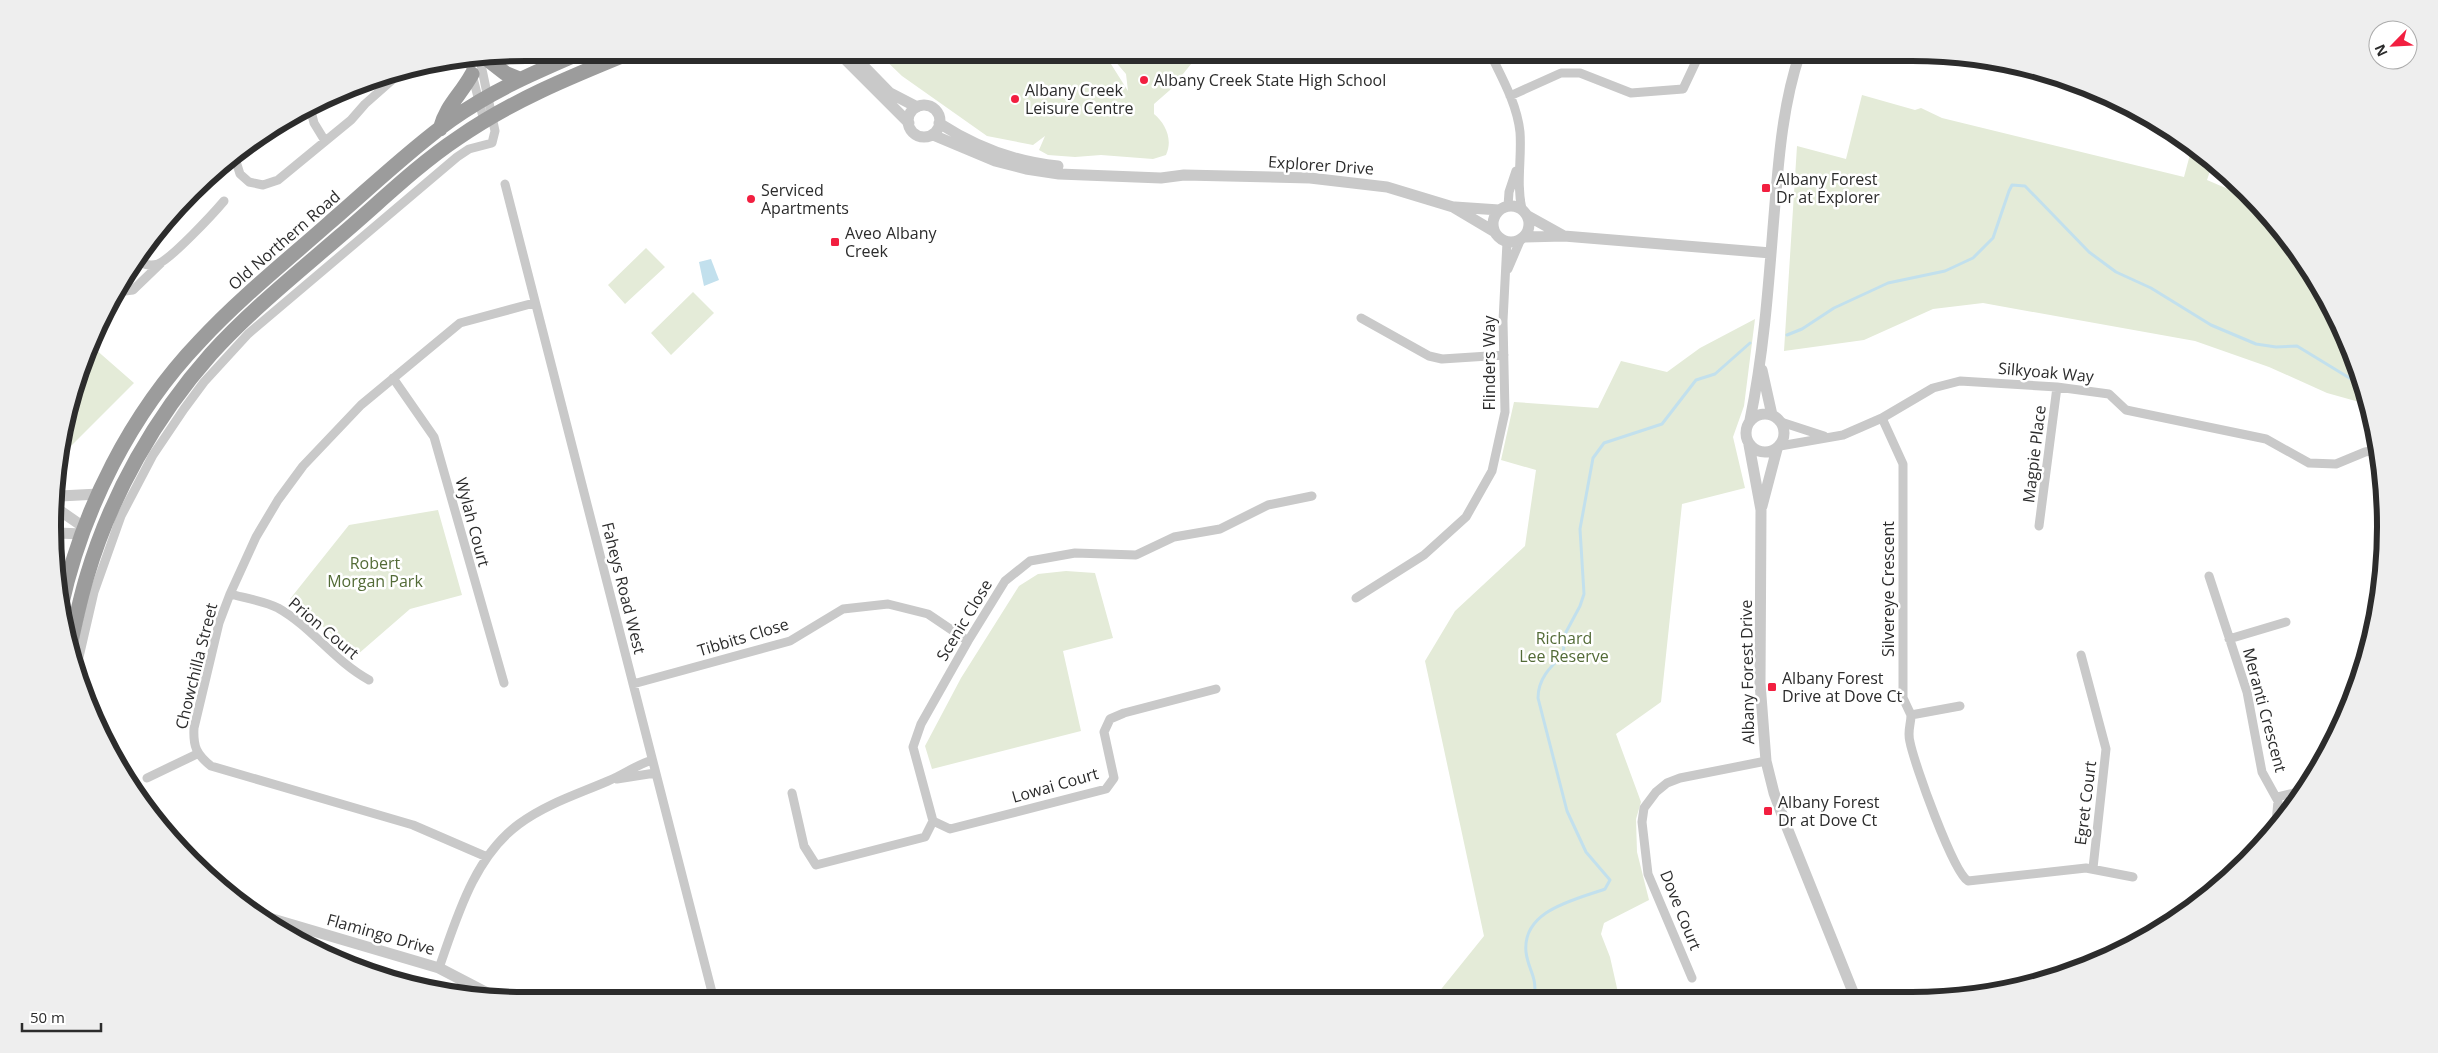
<svg xmlns="http://www.w3.org/2000/svg" width="2438" height="1053" font-family="'Open Sans',sans-serif">
  <style>
    .green { fill: #e4ebd8 }
    .water { fill: #c2e0ed }
    .lines { fill: none; stroke-linecap: round; stroke-linejoin: round }
    .stream { stroke: #c2e0ed; stroke-width: 3 }
    .minor { stroke: #c9c9c9; stroke-width: 9 }
    .tertiary { stroke: #c9c9c9; stroke-width: 11 }
    .trunk { stroke: #9c9c9c; stroke-width: 15 }
    .poi-dot { fill: #f21f40; stroke: #fff; stroke-width: 2 }
    .labels { text-anchor: middle; dominant-baseline: central; stroke-width: 5; stroke-linejoin: round; paint-order: stroke }
    .poi-label { font-size: 16px; fill: #2c2c2c; stroke: #fff; text-anchor: start }
    .street-label { font-size: 16px; fill: #2c2c2c; stroke: #fff }
    .park-label { font-size: 16px; fill: #536b37; stroke: #fff }
    .rim { fill: none; stroke: #2c2c2c; stroke-width: 6 }
  </style>
  <rect width="100%" height="100%" fill="#fff"/>
  <!-- green -->
  <path class="green" d="M 878,53 L 1104,53 L 1128,91 L 1126,74 L 1108,53 L 1200,53 L 1170,90 L 1154,104 L 1154,114 C 1166,124 1173,140 1166,155 L 1153,159 L 1101,155 L 1075,157 L 1048,155 L 1039,150 L 1045,136 L 1033,145 L 987,136 L 902,76 Z
    M 1862,95 L 1915,110 L 1921,108 L 1942,118 L 2184,177 L 2192,147 L 2213,162 L 2207,180 C 2222,187 2243,193 2255,203 C 2307,247 2350,341 2370,405 L 2327,393 L 2269,367 L 2195,341 L 1983,303 L 1933,309 L 1864,340 L 1784,351 L 1797,146 L 1846,159 Z
    M 646,248 L 665,267 L 625,304 L 608,285 Z
    M 693,292 L 714,313 L 671,355 L 651,333 Z
    M 1755,319 L 1744,406 L 1733,437 L 1745,488 L 1682,504 L 1661,702 L 1616,734 L 1641,802 L 1636,819 L 1637,852 L 1649,900 L 1604,923 L 1601,934 L 1610,957 L 1619,997 L 1434,998 L 1484,936 L 1425,661 L 1455,611 L 1525,546 L 1536,470 L 1501,460 L 1514,402 L 1598,408 L 1621,361 L 1667,372 L 1700,348 Z
    M 94,348 L 134,383 L 69,448 L 63,430 Z
    M 438,510 L 462,595 L 410,609 L 357,655 L 290,599 L 349,525 Z
    M 1066,571 L 1095,573 L 1113,638 L 1063,651 L 1081,731 L 932,769 L 925,746 L 961,678 L 1019,586 L 1038,574 Z"/>
  <!-- water -->
  <path class="water" d="M 711,259 L 719,280 L 704,286 L 699,262 Z"/>
  <g class="lines">
    <!-- stream -->
    <path class="stream" d="M 1787,335 L 1802,329 L 1834,308 L 1888,283 L 1945,271 L 1973,258 L 1993,238 L 2009,191 L 2012,185 L 2025,186 L 2089,252 L 2116,272 L 2151,288 L 2211,325 L 2256,344 L 2276,347 L 2297,346 L 2356,382 L 2361,383
      M 1534,998 C 1538,977 1528,970 1526,952 C 1522,910 1575,900 1605,889 L 1610,880 L 1586,852 L 1567,811 L 1538,698 C 1538,679 1550,667 1563,655 L 1565,634 L 1580,606 L 1584,594 L 1580,529 L 1593,458 L 1604,443 L 1662,424 L 1696,380 L 1715,374 L 1750,343"/>
    <!-- minor -->
    <path class="minor" d="M 1490,53 C 1502,78 1517,104 1520,132 C 1522,158 1516,183 1522,209
      M 469,62 L 484,121
      M 1510,96 L 1561,73 L 1580,73 L 1631,93 L 1683,89 L 1700,53
      M 310,107 L 314,123 L 325,141
      M 234,155 L 240,174 L 249,182 L 263,185 L 278,180 L 351,120 L 365,104 L 399,74
      M 505,184 L 714,1000
      M 1508,206 L 1509,192 L 1516,171
      M 139,262 C 145,265 151,266 158,264 C 172,258 213,214 224,201
      M 1508,269 L 1520,241
      M 121,284 L 125,291 L 133,290 L 161,263
      M 1361,318 L 1429,356 L 1442,359 L 1504,355
      M 393,378 L 434,437 L 504,683
      M 1882,418 L 1903,464 L 1903,698 L 1911,715 C 1911,725 1907,731 1910,742 C 1914,763 1953,872 1968,881 L 2086,868 L 2133,877
      M 1781,422 L 1824,436
      M 1780,446 L 1843,435 L 1882,418 L 1933,388 L 1960,381 L 2057,387 L 2109,394 L 2126,410 L 2266,439 L 2309,463 L 2336,464 L 2365,452 L 2377,450
      M 2039,526 L 2057,387
      M 2209,576 L 2247,692 L 2262,772 L 2278,801 L 2276,823
      M 230,594 C 245,598 264,601 278,608 C 312,627 334,661 369,680
      M 1356,598 L 1424,555 L 1466,517 L 1492,471 L 1505,412 L 1503,321 L 1507,242
      M 2229,639 L 2286,622
      M 2081,655 L 2106,749 L 2093,868
      M 76,670 L 94,592 L 121,516 L 153,455 L 184,409 L 204,382 L 248,334 L 457,157 L 469,149 L 492,143 L 495,131 L 480,60
      M 633,684 L 790,641 L 843,609 L 888,604 L 928,614 L 968,641
      M 1216,689 L 1124,713 L 1110,719 L 1104,732 L 1114,778 L 1106,789 L 950,829 L 933,821 L 913,747 L 921,724 L 968,641 L 1005,581 L 1030,561 L 1075,553 L 1136,555 L 1174,537 L 1220,529 L 1268,505 L 1312,496
      M 1911,715 L 1960,706
      M 147,778 L 197,754
      M 617,779 L 655,773
      M 792,793 L 804,846 L 816,865 L 925,837 L 933,821
      M 2277,797 L 2306,790
      M 487,857 L 413,825 L 211,766 C 196,754 193,746 194,728 L 219,623 L 230,594 L 256,537 L 278,500 L 303,466 L 361,405 L 460,323 L 534,303
      M 439,968 C 457,917 474,857 519,824 C 546,804 578,794 608,781 C 623,775 636,765 652,760
      M 1692,978 L 1648,874 L 1642,822 L 1644,808 L 1656,792 L 1667,783 L 1680,778 L 1766,761"/>
    <!-- tertiary -->
    <path class="tertiary" d="M 839,53 L 909,123
      M 851,53 L 890,93 L 917,107
      M 2027,72 L 2077,84
      M908 121a16 16 0 1 1 32 0a16 16 0 1 1-32 0Z
      M 939,123 C 976,147 1014,162 1058,166
      M 933,135 L 995,161 L 1026,169 L 1059,174 L 1161,178 L 1184,175 L 1310,178 L 1387,187 L 1453,207 L 1495,232
      M1493 224a18 18 0 1 1 36 0a18 18 0 1 1-36 0Z
      M 1455,207 L 1499,210
      M 1528,216 L 1564,236
      M 1525,237 L 1564,236 L 1771,253
      M 1762,370 L 1772,415
      M1746 433a19 19 0 1 1 38 0a19 19 0 1 1-38 0Z
      M 1750,420 C 1763,357 1768,293 1773,228 C 1778,169 1781,109 1800,53
      M 1749,445 L 1761,510 L 1760,683 L 1766,761 L 1774,793 L 1786,825 L 1855,997
      M 60,496 L 99,494
      M 1762,506 L 1777,449
      M 59,510 L 85,528
      M 58,533 L 82,534
      M 57,562 L 62,590
      M 259,915 L 439,968 L 489,994"/>
    <!-- trunk -->
    <path class="trunk" d="M 487,59 L 505,73 L 519,79
      M 440,129 C 447,104 460,96 472,74
      M 61,607 C 82,510 131,413 200,341 C 239,299 285,262 328,224 C 369,189 408,151 451,120 C 491,91 536,72 580,53
      M 70,646 C 75,623 80,599 87,576 C 111,495 155,417 211,354 C 250,311 296,274 340,236 C 378,204 416,166 458,138 C 511,101 570,77 629,53"/>
  </g>
  <!-- markers -->
  <g class="poi-dot">
    <circle cx="1144" cy="80" r="5"/>
    <circle cx="1015" cy="99" r="5"/>
    <rect x="1761" y="183" width="10" height="10" rx="2.5"/>
    <circle cx="751" cy="199" r="5"/>
    <rect x="830" y="237" width="10" height="10" rx="2.5"/>
    <rect x="1767" y="682" width="10" height="10" rx="2.5"/>
    <rect x="1763" y="806" width="10" height="10" rx="2.5"/>
  </g>
  <g class="labels">
    <!-- poi labels -->
    <g class="poi-label">
      <text x="1154" y="80">Albany Creek State High School</text>
      <text x="1025" y="90">Albany Creek<tspan x="1025" dy="18">Leisure Centre</tspan></text>
      <text x="1776" y="179">Albany Forest<tspan x="1776" dy="18">Dr at Explorer</tspan></text>
      <text x="761" y="190">Serviced<tspan x="761" dy="18">Apartments</tspan></text>
      <text x="845" y="233">Aveo Albany<tspan x="845" dy="18">Creek</tspan></text>
      <text x="1782" y="678">Albany Forest<tspan x="1782" dy="18">Drive at Dove Ct</tspan></text>
      <text x="1778" y="802">Albany Forest<tspan x="1778" dy="18">Dr at Dove Ct</tspan></text>
    </g>
    <!-- street labels -->
    <g class="street-label">
      <text transform="translate(1321 165) rotate(4)">Explorer Drive</text>
      <text transform="translate(284 240) rotate(-41)">Old Northern Road</text>
      <text transform="translate(1489 363) rotate(-90)">Flinders Way</text>
      <text transform="translate(2046 372) rotate(5)">Silkyoak Way</text>
      <text transform="translate(2034 454) rotate(-83)">Magpie Place</text>
      <text transform="translate(473 522) rotate(75)">Wylah Court</text>
      <text transform="translate(624 588) rotate(76)">Faheys Road West</text>
      <text transform="translate(1888 589) rotate(-90)">Silvereye Crescent</text>
      <text transform="translate(964 620) rotate(-59)">Scenic Close</text>
      <text transform="translate(324 628) rotate(40)">Prion Court</text>
      <text transform="translate(743 637) rotate(-17)">Tibbits Close</text>
      <text transform="translate(196 666) rotate(-76)">Chowchilla Street</text>
      <text transform="translate(1747 672) rotate(-91)">Albany Forest Drive</text>
      <text transform="translate(2265 710) rotate(75)">Meranti Crescent</text>
      <text transform="translate(1055 785) rotate(-16)">Lowai Court</text>
      <text transform="translate(2085 803) rotate(-83)">Egret Court</text>
      <text transform="translate(1681 910) rotate(68)">Dove Court</text>
      <text transform="translate(381 934) rotate(16)">Flamingo Drive</text>
    </g>
    <!-- park labels -->
    <g class="park-label">
      <text x="375" y="563">Robert<tspan x="375" dy="18">Morgan Park</tspan></text>
      <text x="1564" y="638">Richard<tspan x="1564" dy="18">Lee Reserve</tspan></text>
    </g>
  </g>
  <!-- crop -->
  <path d="M0 0H2438V1053H0ZM526 61H1912A465 465 0 0 1 2377 526V527A465 465 0 0 1 1912 992H526A465 465 0 0 1 61 527V526A465 465 0 0 1 526 61Z" fill="#eee" fill-rule="evenodd"/>
  <path class="rim" d="M526 61H1912A465 465 0 0 1 2377 526V527A465 465 0 0 1 1912 992H526A465 465 0 0 1 61 527V526A465 465 0 0 1 526 61Z"/>
  <!-- north arrow -->
  <g transform="translate(2393 45) rotate(246)"><circle r="24" fill="#ffffff" stroke="#ababab"/>
  <path d="M0-4L9 19L0 12L-9 19Z" fill="#f21f40"/>
  <text y="-8" font-size="14" font-weight="bold" text-anchor="middle" fill="#2c2c2c">N</text>
  </g>
  <!-- scale -->
  <path d="M22 1023v8h79v-8" fill="none" stroke="#2c2c2c" stroke-width="2.5"/>
  <text x="30" y="1023" font-size="15" fill="#2c2c2c" stroke="#ffffff" stroke-width="4" paint-order="stroke">50 m</text>
</svg>
